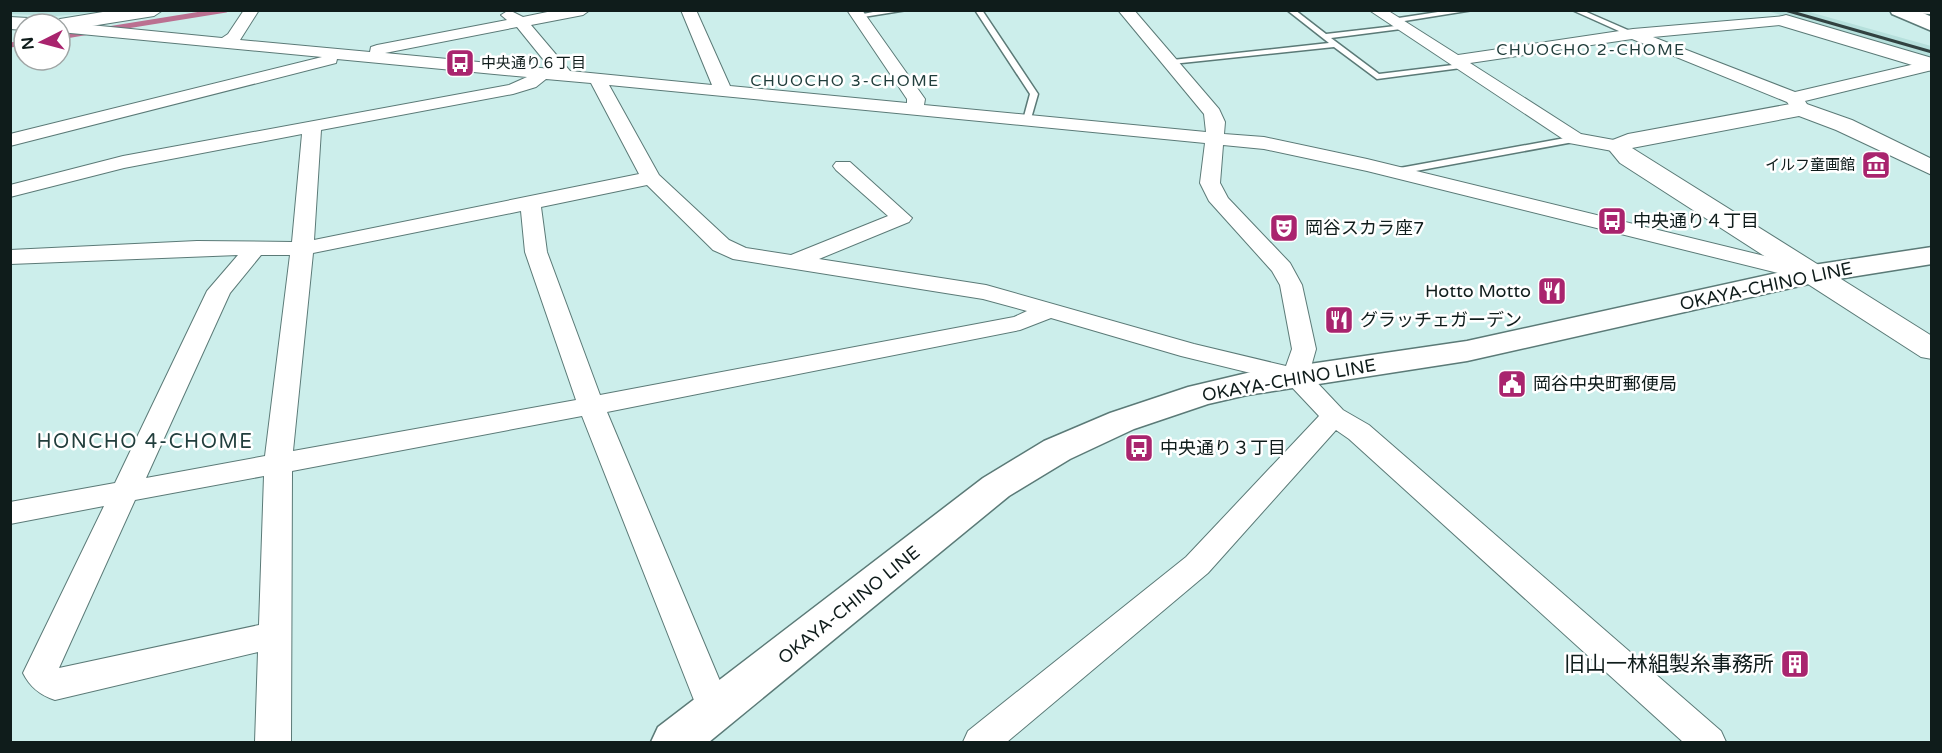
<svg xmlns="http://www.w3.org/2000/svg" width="1942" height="753" font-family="'Varela Round','Noto Sans JP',sans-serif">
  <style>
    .built { fill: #b6e0dc }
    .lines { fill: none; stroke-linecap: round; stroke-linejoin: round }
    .stream { stroke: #bb7091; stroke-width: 5 }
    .service-casing { stroke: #5b7a77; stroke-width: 3 }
    .minor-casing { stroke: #5b7a77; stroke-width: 2 }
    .tertiary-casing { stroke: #5b7a77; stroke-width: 2 }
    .primary-casing { stroke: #5b7a77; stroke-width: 3 }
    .service { fill: #fff; fill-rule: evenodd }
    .minor { fill: #fff; fill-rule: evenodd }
    .tertiary { fill: #fff; fill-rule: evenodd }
    .primary { fill: #fff; fill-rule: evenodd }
    .rail { stroke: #314140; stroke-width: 3 }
    .labels { text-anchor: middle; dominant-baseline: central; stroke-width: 5; stroke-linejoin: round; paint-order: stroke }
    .far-poi-label { font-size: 15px; fill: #0f1c1b; stroke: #fff; text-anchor: start }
    .far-neighbourhood-label { font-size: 16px; letter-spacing: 1.5px; fill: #213e3c; stroke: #fff }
    .poi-label { font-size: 18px; fill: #0f1c1b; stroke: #fff; text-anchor: start }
    .street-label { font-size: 18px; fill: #0f1c1b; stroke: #fff }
    .neighbourhood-label { font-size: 20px; letter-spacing: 1.5px; fill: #213e3c; stroke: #fff }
    .near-poi-label { font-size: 21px; fill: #0f1c1b; stroke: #fff; text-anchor: end }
  </style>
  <rect width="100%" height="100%" fill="#cceeeb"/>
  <!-- built -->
  <path class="built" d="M 10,11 L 115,11 L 56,16 L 11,14 Z
    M 1767,11 L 1806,11 L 1931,46 L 1931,59 Z"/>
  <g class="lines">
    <!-- stream -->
    <path class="stream" d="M 108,29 L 226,10
      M 60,37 L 89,32
      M 10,45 L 24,43"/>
    <!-- service casing -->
    <g class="service-casing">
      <path id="service" d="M 883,10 L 907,10 L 857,18 L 853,16 Z
        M 975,10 L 982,10 L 1038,94 L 1030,122 L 1023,120 L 1030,94 Z
        M 1287,10 L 1295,10 L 1326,34 L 1404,25 L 1405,27 L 1401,29 L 1331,38 L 1379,74 L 1461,64 L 1465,66 L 1461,68 L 1377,79 L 1334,47 L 1172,64 L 1168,62 L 1172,60 L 1329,43 Z
        M 1451,10 L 1473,10 L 1392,23 L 1388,21 L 1392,19 Z
        M 1572,10 L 1582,10 L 1637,34 L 1630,36 Z
        M 1901,10 L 1932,10 L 1932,14 L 1904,13 Z
        M 1576,136 L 1579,137 L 1579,141 L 1394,175 L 1389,172 L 1394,169 Z"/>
    </g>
    <!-- minor casing -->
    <g class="minor-casing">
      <path id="minor" d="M 244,10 L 259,10 L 240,40 L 370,52 L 371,47 L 377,45 L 507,20 L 501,15 L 509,10 L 523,17 L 557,10 L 590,10 L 583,15 L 531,25 L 570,71 L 712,85 L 681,10 L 696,10 L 730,86 L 907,103 L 907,99 L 847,10 L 862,10 L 925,99 L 924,105 L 1206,132 L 1204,114 L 1118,10 L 1134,10 L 1219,109 L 1225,122 L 1224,134 L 1264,137 L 1367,159 L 1818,269 L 1821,274 L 1818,279 L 1810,281 L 1367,171 L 1264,149 L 1223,145 L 1220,183 L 1228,198 L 1290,263 L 1302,285 L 1316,349 L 1309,374 L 1343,410 L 1369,425 L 1721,731 L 1726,742 L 1683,742 L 1349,439 L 1336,430 L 1208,573 L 1007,742 L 963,742 L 968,731 L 1186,557 L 1319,416 L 1287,382 L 1181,356 L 1051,318 L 1020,330 L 607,412 L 733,712 L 727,723 L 715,727 L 703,723 L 582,416 L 292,471 L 291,742 L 255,742 L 258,652 L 55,700 C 40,695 30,687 23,673 L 104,506 L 10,524 L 10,502 L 115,483 L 207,291 L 238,255 L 10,264 L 10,250 L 197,241 L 292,242 L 302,134 L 124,168 L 10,197 L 10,185 L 123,156 L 509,85 L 527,77 L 337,59 L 336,63 L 10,146 L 10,134 L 322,57 L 60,32 L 60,24 L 54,24 L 60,22 L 222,38 L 228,34 ZM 517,27 L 551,69 L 385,53 ZM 546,79 L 591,83 L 639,174 L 314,240 L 321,130 L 513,94 L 536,87 ZM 609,85 L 1205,143 L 1200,183 L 1209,201 L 1272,271 L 1280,285 L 1292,349 L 1286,366 L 1194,344 L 986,285 L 819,259 L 909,222 L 912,218 L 850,162 L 836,162 L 833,166 L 836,170 L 888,216 L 791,255 L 746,248 L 729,240 L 659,175 ZM 647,185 L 713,250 L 733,259 L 983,299 L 1027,311 L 1014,317 L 600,395 L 547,252 L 541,207 ZM 521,211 L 525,252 L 576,400 L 293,451 L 313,253 ZM 261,255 L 290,255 L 265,456 L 146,478 L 230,293 ZM 264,476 L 259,625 L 59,668 L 135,500 Z
        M 1369,10 L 1387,10 L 1458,55 L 1633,29 L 1786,16 L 1791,18 L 1794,21 L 1791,24 L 1653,37 L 1795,92 L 1932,60 L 1932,70 L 1805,101 L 1810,109 L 1801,114 L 1795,113 L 1787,102 L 1632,39 L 1470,63 L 1581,134 L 1625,142 L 1627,146 L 1618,152 L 1569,143 Z"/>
    </g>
    <!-- tertiary casing -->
    <g class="tertiary-casing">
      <path id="tertiary" d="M 115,10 L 163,10 L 154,16 L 60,31 L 60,24 L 51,24 L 60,19 Z
        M 1786,15 L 1932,58 L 1932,71 L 1779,25 L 1776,21 L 1779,17 Z
        M 10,17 L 28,18 L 38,24 L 24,24 L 24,30 L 10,29 Z
        M 1801,102 L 1852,120 L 1932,159 L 1932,175 L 1836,130 L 1799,116 L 1632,148 L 1932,336 L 1932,359 L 1921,357 L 1620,163 L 1606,146 L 1610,141 L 1628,134 Z"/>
    </g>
    <!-- primary casing -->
    <g class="primary-casing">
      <path id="primary" d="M 1890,10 L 1916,10 L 1932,17 L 1932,31 L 1892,14 Z
        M 1932,247 L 1932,264 L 1813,283 L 1467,361 L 1247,395 L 1208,404 L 1134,429 L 1070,459 L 1009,496 L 709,742 L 651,742 L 658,727 L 983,478 L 1044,441 L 1110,413 L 1188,387 L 1247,373 L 1467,341 L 1813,265 Z"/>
    </g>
    <!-- service -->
    <use href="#service" class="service"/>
    <!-- minor -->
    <use href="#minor" class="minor"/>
    <!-- tertiary -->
    <use href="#tertiary" class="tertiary"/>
    <!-- primary -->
    <use href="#primary" class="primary"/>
    <!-- rail -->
    <path class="rail" d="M 1785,10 L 1932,52"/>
  </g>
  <!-- icons -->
  <defs>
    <g id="bus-square" transform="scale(1.5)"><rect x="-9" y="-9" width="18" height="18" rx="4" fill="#a9246e" stroke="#fff"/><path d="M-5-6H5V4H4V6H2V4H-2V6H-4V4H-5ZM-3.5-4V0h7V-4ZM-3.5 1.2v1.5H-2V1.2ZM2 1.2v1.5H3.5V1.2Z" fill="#fff"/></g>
    <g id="museum-square" transform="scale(1.5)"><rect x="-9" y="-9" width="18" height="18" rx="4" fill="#a9246e" stroke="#fff"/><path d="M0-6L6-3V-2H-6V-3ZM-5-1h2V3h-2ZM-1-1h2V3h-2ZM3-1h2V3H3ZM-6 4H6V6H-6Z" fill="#fff"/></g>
    <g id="theatre-square" transform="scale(1.5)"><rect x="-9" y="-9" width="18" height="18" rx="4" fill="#a9246e" stroke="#fff"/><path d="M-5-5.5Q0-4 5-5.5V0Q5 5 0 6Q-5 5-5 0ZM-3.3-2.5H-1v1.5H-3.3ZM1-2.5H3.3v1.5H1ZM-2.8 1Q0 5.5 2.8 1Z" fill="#fff"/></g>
    <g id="restaurant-square" transform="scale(1.5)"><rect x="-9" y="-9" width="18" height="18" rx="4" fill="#a9246e" stroke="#fff"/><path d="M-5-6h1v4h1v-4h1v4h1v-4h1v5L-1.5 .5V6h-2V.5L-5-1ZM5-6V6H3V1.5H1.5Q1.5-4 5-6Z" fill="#fff"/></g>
    <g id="civic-square" transform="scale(1.5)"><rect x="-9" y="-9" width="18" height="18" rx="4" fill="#a9246e" stroke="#fff"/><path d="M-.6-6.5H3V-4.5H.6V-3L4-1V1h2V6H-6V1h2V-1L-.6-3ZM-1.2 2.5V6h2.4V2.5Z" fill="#fff"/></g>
    <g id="building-square" transform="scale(1.5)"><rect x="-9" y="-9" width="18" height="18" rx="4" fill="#a9246e" stroke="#fff"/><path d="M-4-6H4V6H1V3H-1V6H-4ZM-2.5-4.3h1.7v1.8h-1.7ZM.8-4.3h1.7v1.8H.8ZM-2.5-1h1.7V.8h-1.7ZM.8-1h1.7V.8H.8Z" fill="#fff"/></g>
  </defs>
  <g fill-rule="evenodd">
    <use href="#bus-square" x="460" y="63"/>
    <use href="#museum-square" x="1876" y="165"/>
    <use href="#bus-square" x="1612" y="221"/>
    <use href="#theatre-square" x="1284" y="228"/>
    <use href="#restaurant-square" x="1552" y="291"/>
    <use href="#restaurant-square" x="1339" y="320"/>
    <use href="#civic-square" x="1512" y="384"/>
    <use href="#bus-square" x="1139" y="448"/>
    <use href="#building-square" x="1795" y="664"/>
  </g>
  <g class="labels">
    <!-- far-poi labels -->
    <g class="far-poi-label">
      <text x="481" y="63">中央通り６丁目</text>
      <text x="1855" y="165" text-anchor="end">イルフ童画館</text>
    </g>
    <!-- far-neighbourhood labels -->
    <g class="far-neighbourhood-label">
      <text x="1591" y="50">CHUOCHO 2-CHOME</text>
      <text x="845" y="81">CHUOCHO 3-CHOME</text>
    </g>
    <!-- poi labels -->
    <g class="poi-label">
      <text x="1633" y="221">中央通り４丁目</text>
      <text x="1305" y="228">岡谷スカラ座7</text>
      <text x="1531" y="291" text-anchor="end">Hotto Motto</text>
      <text x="1360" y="320">グラッチェガーデン</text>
      <text x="1533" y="384">岡谷中央町郵便局</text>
      <text x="1160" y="448">中央通り３丁目</text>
    </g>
    <!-- street labels -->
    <g class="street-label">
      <text transform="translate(1766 286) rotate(-12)">OKAYA-CHINO LINE</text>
      <text transform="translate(1289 380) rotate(-10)">OKAYA-CHINO LINE</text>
      <text transform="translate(849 605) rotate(-39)">OKAYA-CHINO LINE</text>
    </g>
    <!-- neighbourhood labels -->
    <g class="neighbourhood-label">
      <text x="145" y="442">HONCHO 4-CHOME</text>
    </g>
    <!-- near-poi labels -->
    <g class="near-poi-label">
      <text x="1774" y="664">旧山一林組製糸事務所</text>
    </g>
  </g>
  <!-- border -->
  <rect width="1942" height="753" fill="none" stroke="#0f1c1b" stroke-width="24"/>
  <!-- north arrow -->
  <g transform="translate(42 42) rotate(264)"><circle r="28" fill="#ffffff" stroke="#9fa4a4" stroke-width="1.5"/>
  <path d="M0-4.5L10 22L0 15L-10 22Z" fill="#a9246e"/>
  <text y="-9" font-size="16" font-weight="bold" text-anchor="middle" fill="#0f1c1b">N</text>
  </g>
</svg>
